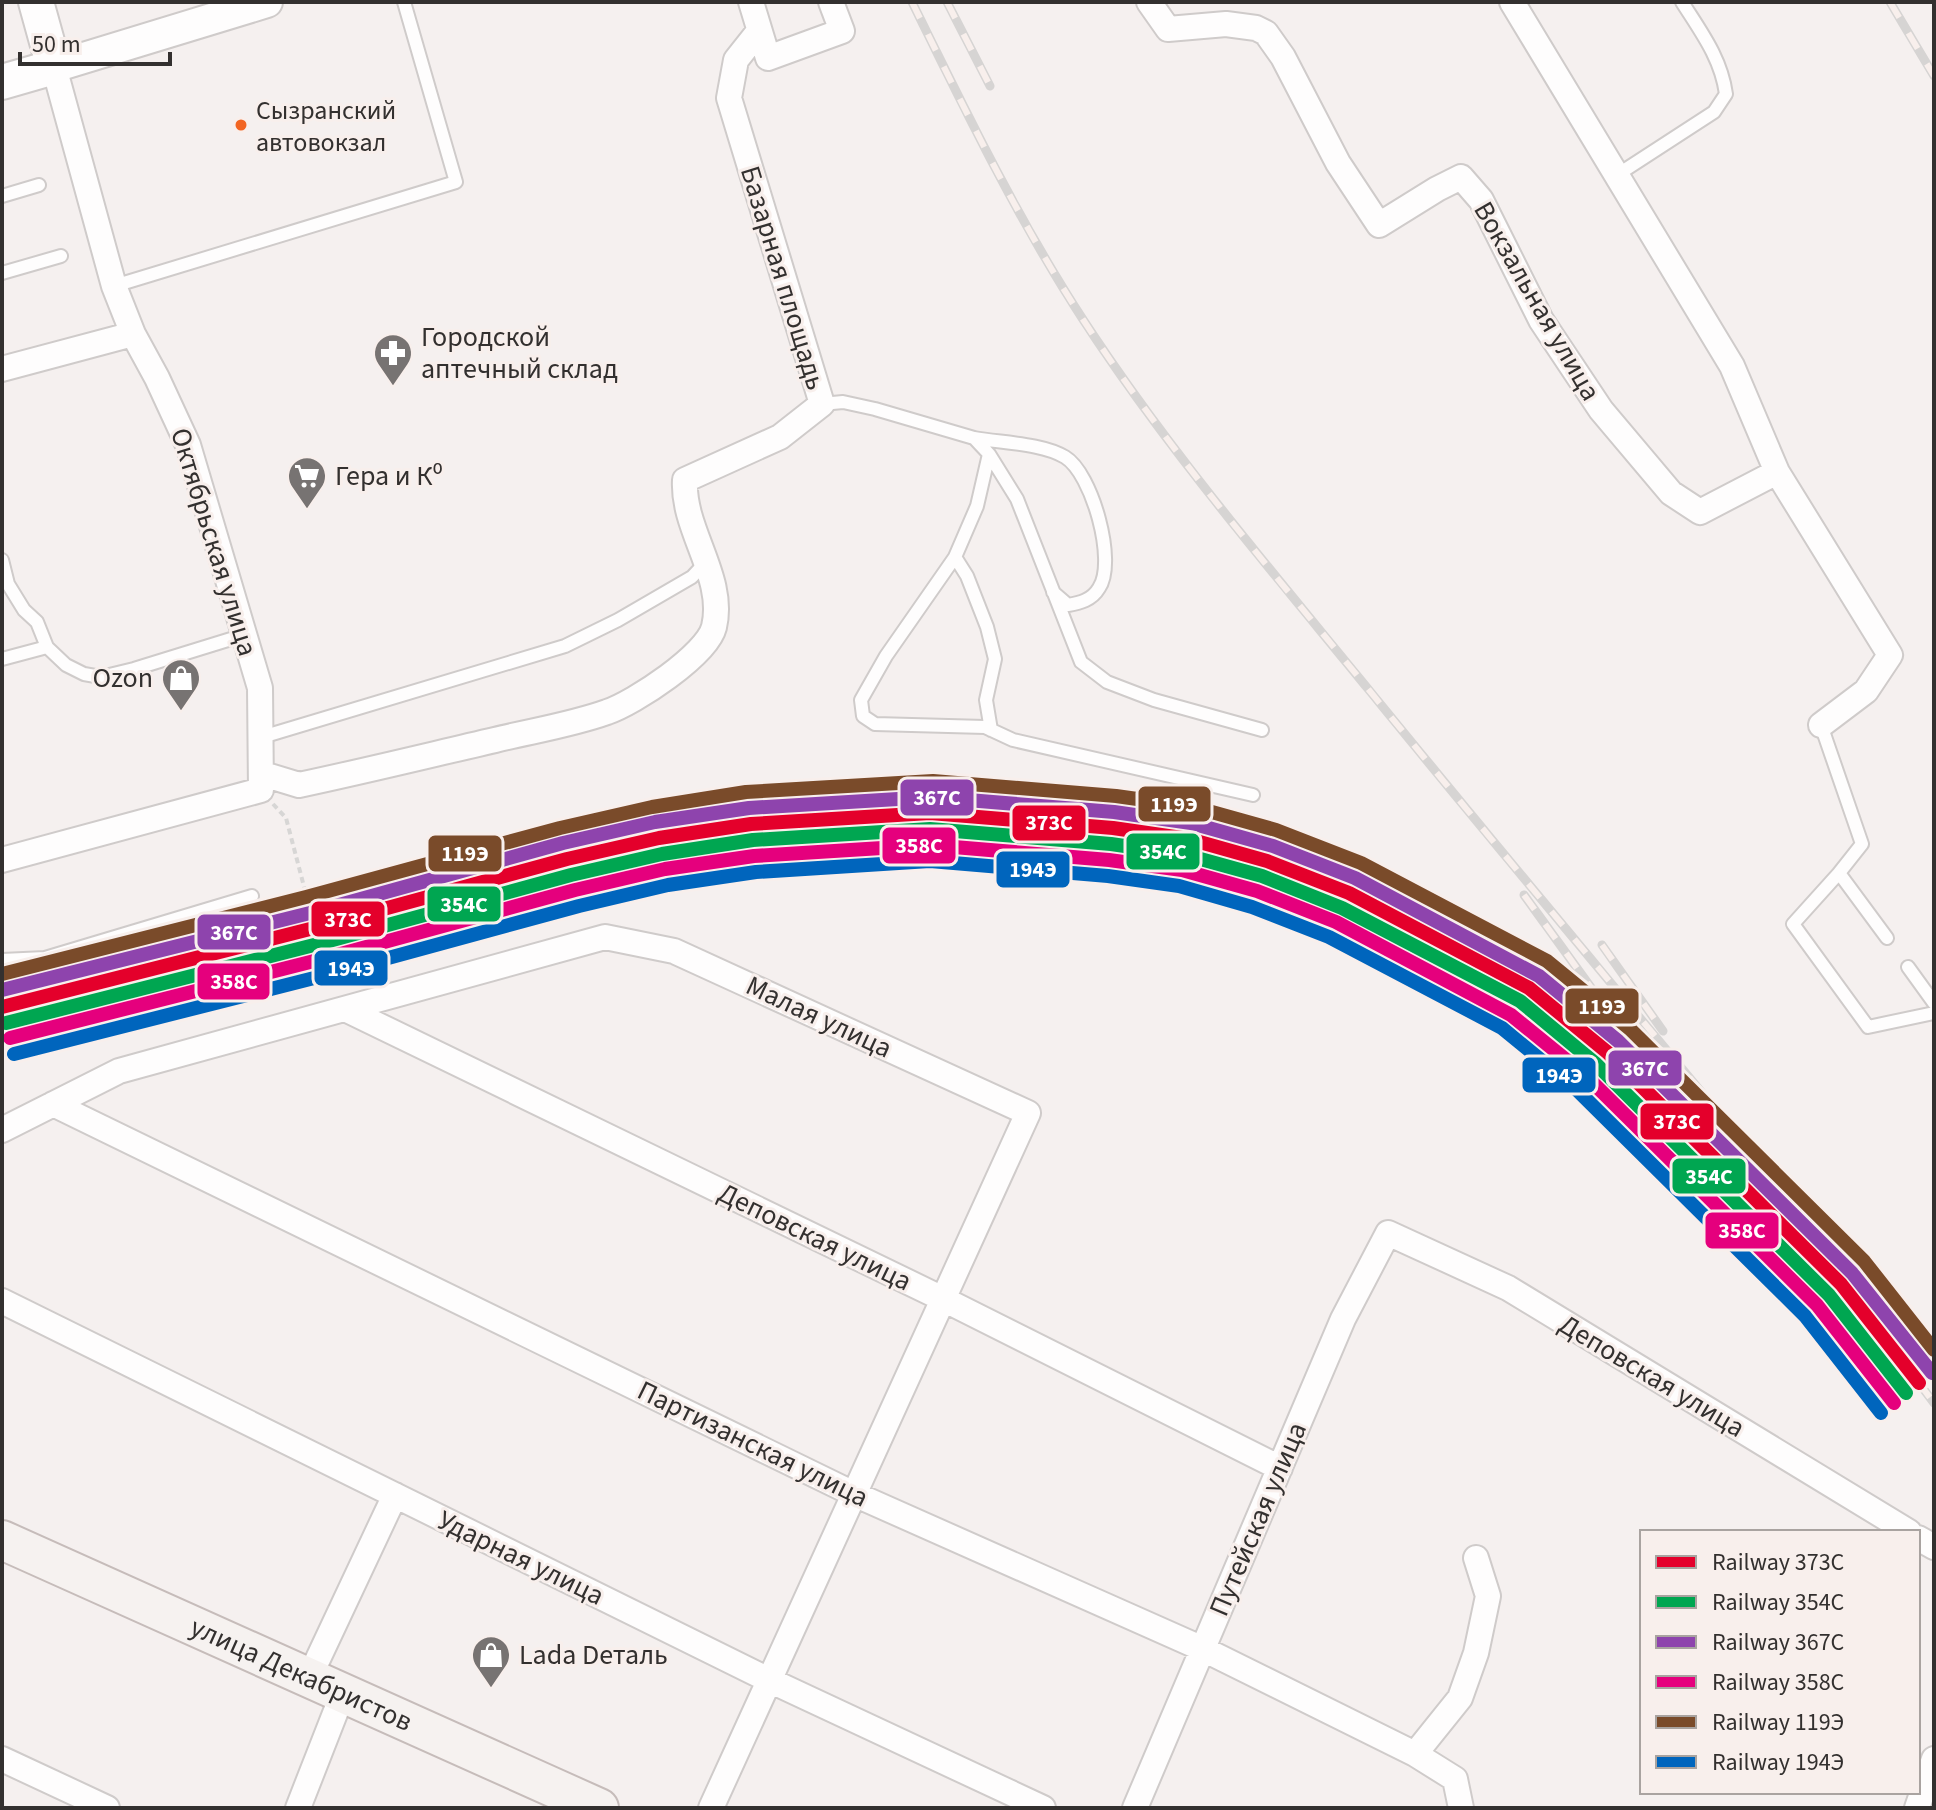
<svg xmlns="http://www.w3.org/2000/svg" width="1936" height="1810" font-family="'Source Sans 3',sans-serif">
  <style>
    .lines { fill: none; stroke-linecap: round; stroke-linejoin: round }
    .service-casing { stroke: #cfcbca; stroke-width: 16 }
    .minor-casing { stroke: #cfcbca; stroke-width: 28 }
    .tertiary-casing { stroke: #cfcbca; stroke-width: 34 }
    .secondary-casing { stroke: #cfcbca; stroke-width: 38 }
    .primary-casing { stroke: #c6bcba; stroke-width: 42 }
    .path { stroke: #d7d6d5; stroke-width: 4; stroke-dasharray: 6 4; stroke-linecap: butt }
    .service { stroke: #fefdfd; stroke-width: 12 }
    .minor { stroke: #fefdfd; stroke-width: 24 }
    .tertiary { stroke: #fefdfd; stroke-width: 30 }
    .secondary { stroke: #fefdfd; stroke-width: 34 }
    .primary { stroke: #f6f2f0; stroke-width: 38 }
    .rail-casing { stroke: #d6d4d3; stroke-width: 9 }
    .rail { stroke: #f8efec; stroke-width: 6; stroke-dasharray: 18; stroke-linecap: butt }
    .rail-1-casing { stroke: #f8efec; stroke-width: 20 }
    .rail-2-casing { stroke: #f8efec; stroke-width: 20 }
    .rail-3-casing { stroke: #f8efec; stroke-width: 20 }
    .rail-4-casing { stroke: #f8efec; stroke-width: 20 }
    .rail-5-casing { stroke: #f8efec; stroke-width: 20 }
    .rail-6-casing { stroke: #f8efec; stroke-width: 20 }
    .rail-1 { stroke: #e4002b; stroke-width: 14 }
    .rail-2 { stroke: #00a651; stroke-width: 14 }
    .rail-3 { stroke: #8e44ad; stroke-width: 14 }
    .rail-4 { stroke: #e5007d; stroke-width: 14 }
    .rail-5 { stroke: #7a4b2a; stroke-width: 14 }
    .rail-6 { stroke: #0065bd; stroke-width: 14 }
    .bus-dot { fill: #f26522; stroke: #f8efec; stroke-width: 3 }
    .labels { text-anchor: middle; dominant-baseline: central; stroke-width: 6; stroke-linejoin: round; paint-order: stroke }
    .bus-label { font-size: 26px; fill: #33302f; stroke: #f8efec; text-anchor: start }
    .street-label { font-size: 28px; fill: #33302f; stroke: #f8efec }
    .poi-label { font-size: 28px; fill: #33302f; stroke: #f8efec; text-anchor: start }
    .line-badge { stroke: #f8efec; stroke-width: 3 }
    .badge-label { font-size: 22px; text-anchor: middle; font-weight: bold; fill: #fff }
  </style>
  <rect width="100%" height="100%" fill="#f5f0ef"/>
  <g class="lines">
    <!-- service casing -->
    <g class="service-casing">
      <path id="service" d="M 1617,175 L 1714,112 L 1726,94 C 1721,58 1701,32 1682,2
        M 2,196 L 39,185
        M 2,273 L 61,256
        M 114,286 L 456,182 L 404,2
        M 822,404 L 843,402 L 875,409 L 974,438 L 989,454 L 1017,499 L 1081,662 L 1107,682 L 1154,700 L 1262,730
        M 974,438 C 1001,443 1042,443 1065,457 C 1092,473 1117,562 1099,588 C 1092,600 1080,603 1068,605 L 1053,592
        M 989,454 L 977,506 L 955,557 L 886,656 L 861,700 L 863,716 L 875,724 L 985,727 L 1013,740 L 1253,795
        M 955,557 L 967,576 L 987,627 L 995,659 L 986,700 L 991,730
        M 2,560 L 8,584 L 24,610 L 37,622 L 47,647 L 66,665 L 84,674 L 101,677 L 134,669 L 244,635
        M 2,659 L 47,647
        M 1821,725 L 1862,844 L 1839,873 L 1887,938
        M 262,737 L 565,646 L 618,620 L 692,577 L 705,563
        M 1839,873 L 1793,924 L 1868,1027 L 1934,1013
        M 2,960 L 45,958 L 252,896
        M 1908,967 L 1934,1003"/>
    </g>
    <!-- minor casing -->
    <g class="minor-casing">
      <path id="minor" d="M 751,2 L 768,58 L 842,31 L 831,2
        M 1149,2 L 1168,29 L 1226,24 L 1256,28 L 1266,33 L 1283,57 L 1338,163 L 1379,225 L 1437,189 L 1461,177 L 1481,200 L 1541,320 L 1601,410 L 1671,493 L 1700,512 L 1777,472
        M 1512,2 L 1732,366 L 1777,472 L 1890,655 L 1866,691 L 1821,725
        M 2,369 L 133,334
        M 263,774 L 299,785 C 365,771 430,755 495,740 C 531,731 571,725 607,712 C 634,703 707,655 714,627 C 726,577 682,530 685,480 L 780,437 L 822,404 L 729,98 L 736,60 L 759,31
        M 2,860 L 261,790 L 260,688 L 188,445 L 157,378 L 133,334 L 114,286 L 54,67
        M 347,1010 L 943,1299 L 1280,1468
        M 53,1104 L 854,1494 L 1203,1649 L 1415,1754 L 1455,1779 L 1461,1808
        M 2,1130 L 119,1071 L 605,937 L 674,951 L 1028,1113 L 711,1808
        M 2,1301 L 769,1680 L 1043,1808
        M 1918,1538 L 1934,1547
        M 309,1678 L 395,1495
        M 1415,1754 L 1460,1698 L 1476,1653 L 1488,1596 L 1476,1558
        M 2,1759 L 107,1808
        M 298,1808 L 343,1693
        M 1135,1808 L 1343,1319 L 1388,1233 L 1508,1288 L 1909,1532
        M 1917,1808 L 1934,1759"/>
    </g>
    <!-- tertiary casing -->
    <g class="tertiary-casing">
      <path id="tertiary" d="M 54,67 L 267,2"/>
    </g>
    <!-- secondary casing -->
    <g class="secondary-casing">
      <path id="secondary" d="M 2,82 L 54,67 L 36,2"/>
    </g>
    <!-- primary casing -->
    <g class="primary-casing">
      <g id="primary">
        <path id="s1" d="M 2,1540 L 599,1808"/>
      </g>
    </g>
    <!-- path -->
    <path class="path" d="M 273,804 L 286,818 L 322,955 L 338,990"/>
    <!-- service -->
    <use href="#service" class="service"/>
    <!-- minor -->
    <use href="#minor" class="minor"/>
    <!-- tertiary -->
    <use href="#tertiary" class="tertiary"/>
    <!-- secondary -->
    <use href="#secondary" class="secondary"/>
    <!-- primary -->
    <use href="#primary" class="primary"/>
    <!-- rail casing -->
    <g class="rail-casing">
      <path id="rail" d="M 912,2 C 965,110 1018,220 1084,321 C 1169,451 1271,570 1369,690 C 1556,920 1749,1145 1934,1377
        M 947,2 L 990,86
        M 1890,2 L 1934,76
        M 1524,895 L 1616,1022
        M 179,945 L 563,847 L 657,826 L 750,812 L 925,800 L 1021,805 L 1148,818 L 1234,837 L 1353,877 L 1446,924 L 1539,976 L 1615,1040 L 1709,1132 L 1783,1213 L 1841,1284
        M 1602,945 L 1663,1031
        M 1919,1383 L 1934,1403"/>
    </g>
    <!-- rail -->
    <use href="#rail" class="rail"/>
    <!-- rail-1 casing -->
    <g class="rail-1-casing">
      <path id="rail-1" d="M 2,1007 L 314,928 L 567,859 L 659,838 L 751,824 L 930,813 L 1113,828 L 1189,839 L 1267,861 L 1349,893 L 1529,988 L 1607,1052 L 1841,1284 L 1919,1383"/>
    </g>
    <!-- rail-2 casing -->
    <g class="rail-2-casing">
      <path id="rail-2" d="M 6,1023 L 318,944 L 571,875 L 662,854 L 753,840 L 930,829 L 1111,844 L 1186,855 L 1262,876 L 1342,908 L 1520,1001 L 1596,1064 L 1829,1295 L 1906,1393"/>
    </g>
    <!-- rail-3 casing -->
    <g class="rail-3-casing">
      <path id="rail-3" d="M 2,990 L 310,913 L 563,843 L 655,822 L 749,808 L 931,797 L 1114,812 L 1191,823 L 1273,846 L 1355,878 L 1539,976 L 1618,1041 L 1852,1273 L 1932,1373"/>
    </g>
    <!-- rail-4 casing -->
    <g class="rail-4-casing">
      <path id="rail-4" d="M 10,1038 L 322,959 L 575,890 L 665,869 L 754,856 L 930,845 L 1109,860 L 1182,870 L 1257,891 L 1336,922 L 1511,1015 L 1586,1076 L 1817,1305 L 1894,1403"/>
    </g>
    <!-- rail-5 casing -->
    <g class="rail-5-casing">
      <path id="rail-5" d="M 2,974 L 306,897 L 560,828 L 652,807 L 746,792 L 933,781 L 1116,796 L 1194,807 L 1276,830 L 1361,863 L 1547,961 L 1630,1029 L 1864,1261 L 1934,1350"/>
    </g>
    <!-- rail-6 casing -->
    <g class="rail-6-casing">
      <path id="rail-6" d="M 14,1054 L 326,975 L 579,906 L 668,885 L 756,872 L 930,861 L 1108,876 L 1179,886 L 1252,907 L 1329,937 L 1502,1028 L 1575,1088 L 1805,1316 L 1881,1413"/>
    </g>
    <!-- rail-1 -->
    <use href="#rail-1" class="rail-1"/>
    <!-- rail-2 -->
    <use href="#rail-2" class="rail-2"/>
    <!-- rail-3 -->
    <use href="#rail-3" class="rail-3"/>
    <!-- rail-4 -->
    <use href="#rail-4" class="rail-4"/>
    <!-- rail-5 -->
    <use href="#rail-5" class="rail-5"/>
    <!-- rail-6 -->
    <use href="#rail-6" class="rail-6"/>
  </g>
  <!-- icons -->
  <defs>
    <g id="pharmacy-pin" transform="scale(2)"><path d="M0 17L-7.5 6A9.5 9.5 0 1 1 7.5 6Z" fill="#777372" stroke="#f8efec"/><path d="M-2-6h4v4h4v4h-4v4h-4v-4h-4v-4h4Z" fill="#fff"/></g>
    <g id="supermarket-pin" transform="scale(2)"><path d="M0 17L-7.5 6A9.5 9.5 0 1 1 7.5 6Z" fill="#777372" stroke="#f8efec"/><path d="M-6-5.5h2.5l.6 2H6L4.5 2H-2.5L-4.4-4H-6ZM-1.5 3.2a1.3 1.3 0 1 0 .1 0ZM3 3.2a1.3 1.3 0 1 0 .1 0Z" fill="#fff"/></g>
    <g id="shop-pin" transform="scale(2)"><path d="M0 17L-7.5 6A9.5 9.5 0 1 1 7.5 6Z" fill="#777372" stroke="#f8efec"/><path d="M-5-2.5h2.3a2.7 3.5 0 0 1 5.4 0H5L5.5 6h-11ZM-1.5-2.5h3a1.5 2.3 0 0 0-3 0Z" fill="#fff"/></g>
  </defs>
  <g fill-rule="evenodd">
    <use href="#pharmacy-pin" x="393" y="353"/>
    <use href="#supermarket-pin" x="307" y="476"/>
    <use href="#shop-pin" x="181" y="678"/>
    <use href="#shop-pin" x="491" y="1655"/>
  </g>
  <!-- markers -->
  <circle class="bus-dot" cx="241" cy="125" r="7"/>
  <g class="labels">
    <!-- bus labels -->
    <g class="bus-label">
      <text x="256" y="110">Сызранский<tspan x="256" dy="32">автовокзал</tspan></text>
    </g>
    <!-- street labels -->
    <g class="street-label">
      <text transform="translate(783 278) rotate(73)">Базарная площадь</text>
      <text transform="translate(1537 301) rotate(60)">Вокзальная улица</text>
      <text transform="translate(214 542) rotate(73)">Октябрьская улица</text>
      <text transform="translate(819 1017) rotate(25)">Малая улица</text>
      <text transform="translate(815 1237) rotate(26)">Деповская улица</text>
      <text transform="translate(1652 1376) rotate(31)">Деповская улица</text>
      <text transform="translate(753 1444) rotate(26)">Партизанская улица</text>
      <text transform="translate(1258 1519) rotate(-67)">Путейская улица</text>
      <text transform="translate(521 1558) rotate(26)">Ударная улица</text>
      <text stroke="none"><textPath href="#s1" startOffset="328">улица Декабристов</textPath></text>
    </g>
    <!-- poi labels -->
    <g class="poi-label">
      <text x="421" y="337">Городской<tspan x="421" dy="32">аптечный склад</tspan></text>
      <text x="335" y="476">Гера и К⁰</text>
      <text x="153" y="678" text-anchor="end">Ozon</text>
      <text x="519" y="1655">Lada Dеталь</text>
    </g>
  </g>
  <g class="line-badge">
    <rect x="899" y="778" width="76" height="39" rx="8" fill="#8e44ad"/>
    <rect x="1137" y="785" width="75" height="38" rx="8" fill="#7a4b2a"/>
    <rect x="1011" y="804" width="76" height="38" rx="8" fill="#e4002b"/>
    <rect x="881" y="826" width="76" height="39" rx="8" fill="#e5007d"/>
    <rect x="1125" y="832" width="76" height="39" rx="8" fill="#00a651"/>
    <rect x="427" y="834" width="76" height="39" rx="8" fill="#7a4b2a"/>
    <rect x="995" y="850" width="76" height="39" rx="8" fill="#0065bd"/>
    <rect x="426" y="885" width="76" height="38" rx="8" fill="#00a651"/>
    <rect x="310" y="900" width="76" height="38" rx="8" fill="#e4002b"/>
    <rect x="196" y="913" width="76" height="38" rx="8" fill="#8e44ad"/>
    <rect x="313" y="949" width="76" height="38" rx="8" fill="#0065bd"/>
    <rect x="196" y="962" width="75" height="39" rx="8" fill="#e5007d"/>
    <rect x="1564" y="987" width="76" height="38" rx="8" fill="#7a4b2a"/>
    <rect x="1607" y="1049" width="76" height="38" rx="8" fill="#8e44ad"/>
    <rect x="1521" y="1056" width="76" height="38" rx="8" fill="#0065bd"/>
    <rect x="1639" y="1102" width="76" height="39" rx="8" fill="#e4002b"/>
    <rect x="1671" y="1157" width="76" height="38" rx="8" fill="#00a651"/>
    <rect x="1704" y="1211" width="76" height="39" rx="8" fill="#e5007d"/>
  </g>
  <g class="badge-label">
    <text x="937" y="805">367С</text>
    <text x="1174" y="812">119Э</text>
    <text x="1049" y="830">373C</text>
    <text x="919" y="853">358С</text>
    <text x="1163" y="859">354С</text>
    <text x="465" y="861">119Э</text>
    <text x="1033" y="877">194Э</text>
    <text x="464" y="912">354С</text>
    <text x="348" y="927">373C</text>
    <text x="234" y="940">367С</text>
    <text x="351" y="976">194Э</text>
    <text x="234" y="989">358С</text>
    <text x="1602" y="1014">119Э</text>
    <text x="1645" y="1076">367С</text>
    <text x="1559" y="1083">194Э</text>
    <text x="1677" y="1129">373C</text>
    <text x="1709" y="1184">354С</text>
    <text x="1742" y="1238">358С</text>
  </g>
  <!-- border -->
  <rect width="1936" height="1810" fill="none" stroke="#33302f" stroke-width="8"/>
  <!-- legend -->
  <rect x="1640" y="1530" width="280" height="264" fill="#f8efec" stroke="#a9a3a0" stroke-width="2"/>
  <rect x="1656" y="1556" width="40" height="12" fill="#e4002b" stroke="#a9a3a0" stroke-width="2"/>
  <text x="1712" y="1570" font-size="24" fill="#33302f">Railway 373C</text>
  <rect x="1656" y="1596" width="40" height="12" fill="#00a651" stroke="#a9a3a0" stroke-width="2"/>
  <text x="1712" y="1610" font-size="24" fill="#33302f">Railway 354С</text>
  <rect x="1656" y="1636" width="40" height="12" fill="#8e44ad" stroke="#a9a3a0" stroke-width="2"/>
  <text x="1712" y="1650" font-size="24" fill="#33302f">Railway 367С</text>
  <rect x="1656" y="1676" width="40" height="12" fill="#e5007d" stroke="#a9a3a0" stroke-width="2"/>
  <text x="1712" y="1690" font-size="24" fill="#33302f">Railway 358С</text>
  <rect x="1656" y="1716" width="40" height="12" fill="#7a4b2a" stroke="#a9a3a0" stroke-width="2"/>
  <text x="1712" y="1730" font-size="24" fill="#33302f">Railway 119Э</text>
  <rect x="1656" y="1756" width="40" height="12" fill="#0065bd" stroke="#a9a3a0" stroke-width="2"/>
  <text x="1712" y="1770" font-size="24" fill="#33302f">Railway 194Э</text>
  <!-- scale -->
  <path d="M20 52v12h150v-12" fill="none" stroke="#33302f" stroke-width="4"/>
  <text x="32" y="52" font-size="24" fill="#33302f" stroke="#f8efec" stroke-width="6" paint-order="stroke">50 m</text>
</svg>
